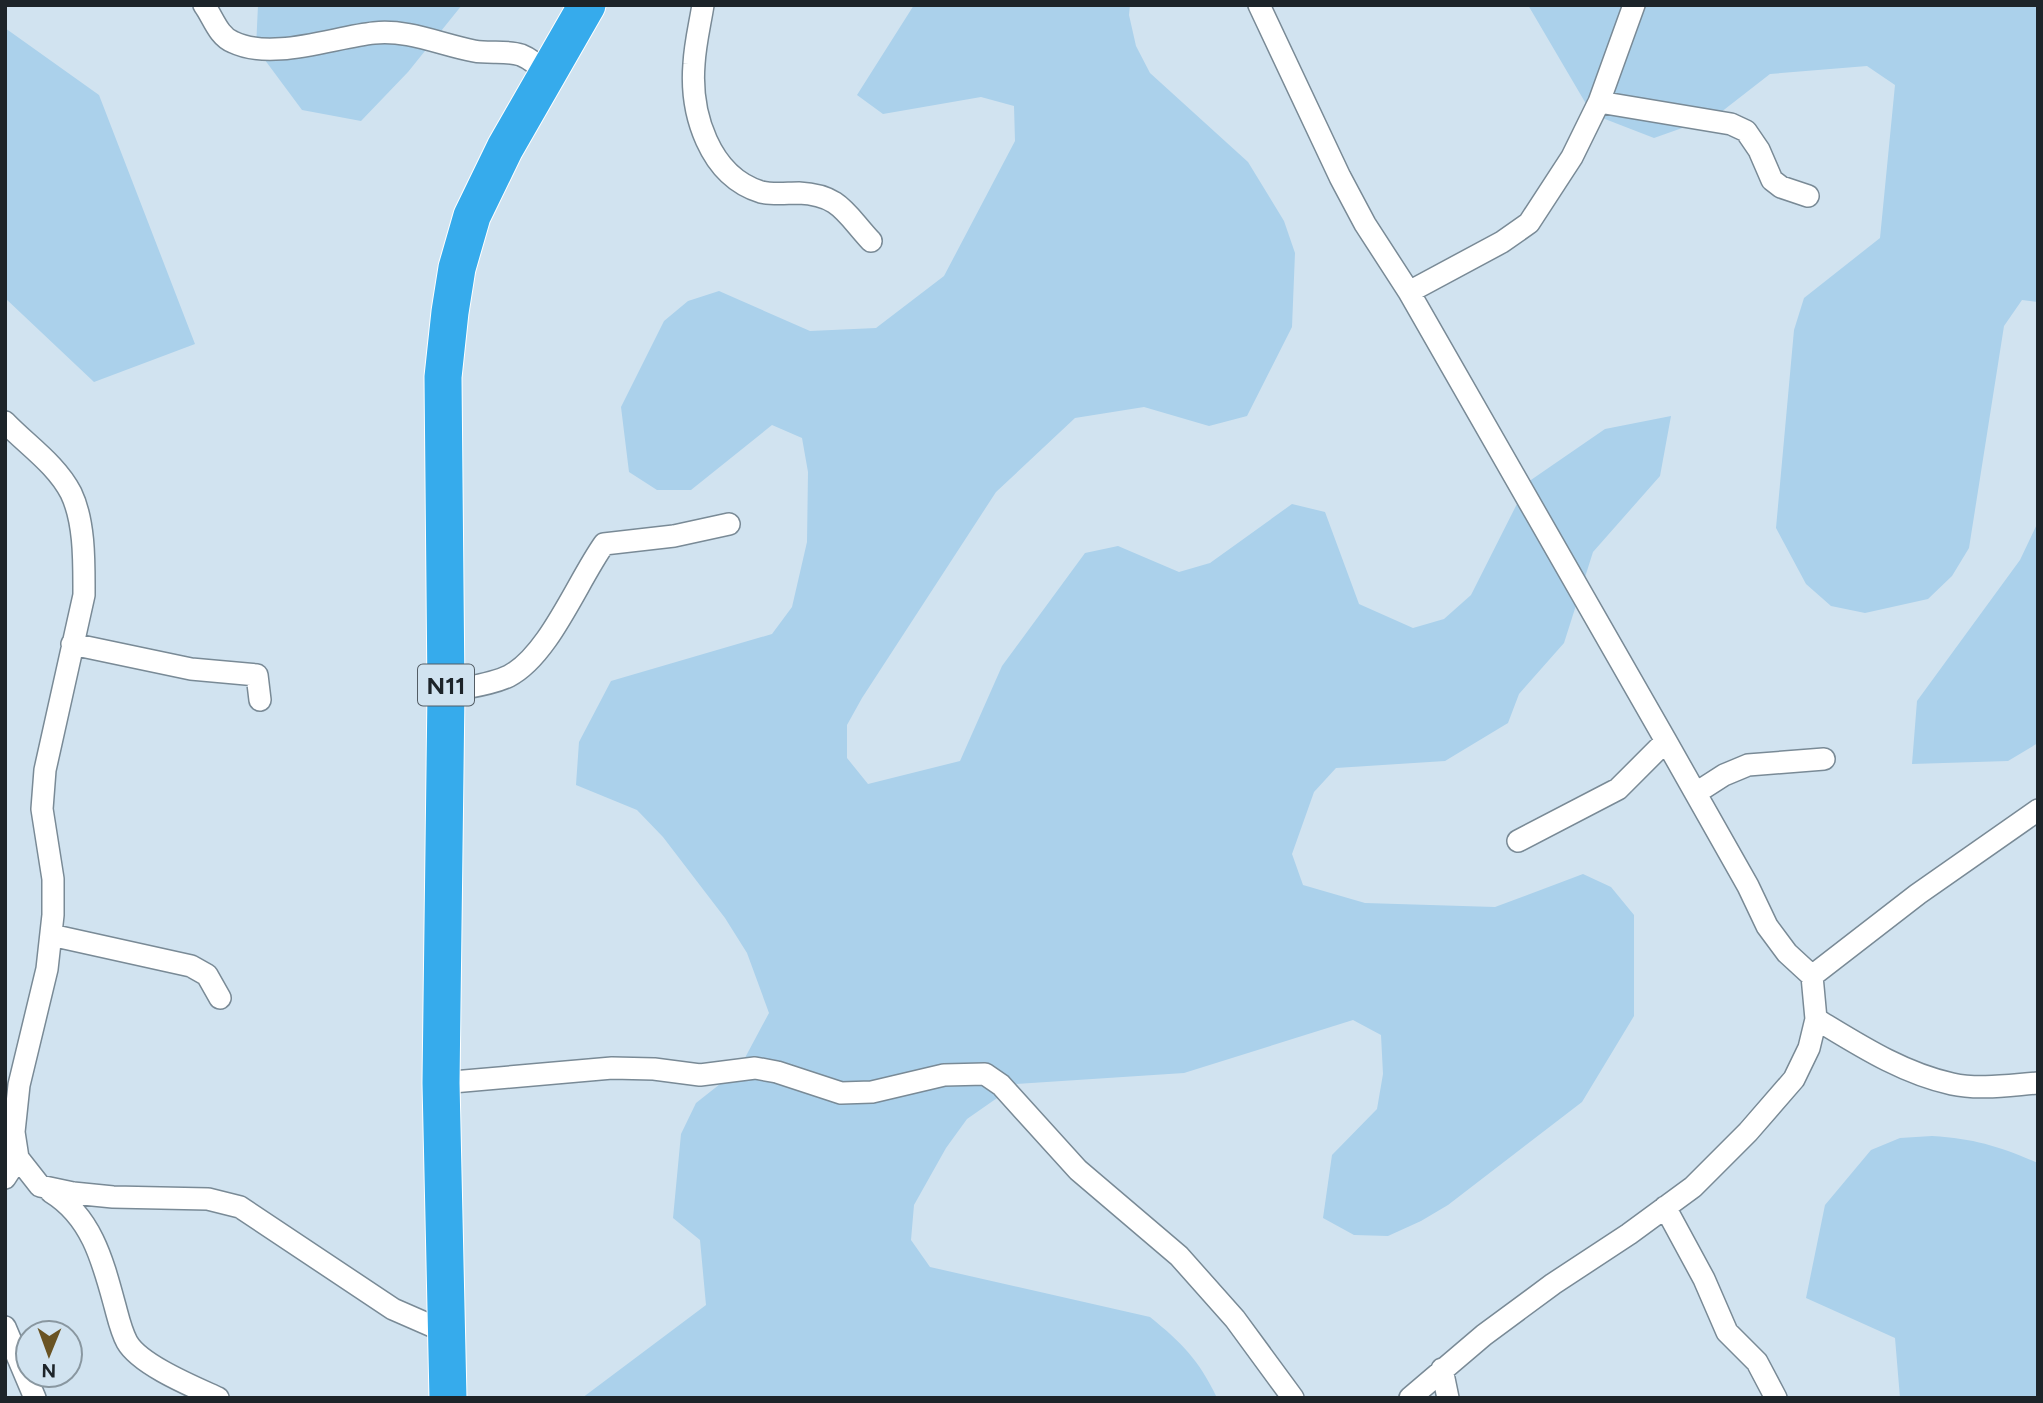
<svg xmlns="http://www.w3.org/2000/svg" width="2043" height="1403" font-family="Figtree,sans-serif">
  <style>
    .green { fill: #abd1eb }
    .lines { fill: none; stroke-linecap: round; stroke-linejoin: round }
    .street-casing { stroke: #798a96; stroke-width: 24 }
    .highway-casing { stroke: #fff; stroke-width: 39 }
    .street { stroke: #fff; stroke-width: 21 }
    .highway { stroke: #36abec; stroke-width: 37 }
    .labels { text-anchor: middle; dominant-baseline: central; stroke-width: 5; stroke-linejoin: round; paint-order: stroke }
    .shield { fill: #d1e3f0; stroke: #535d65; stroke-width: 2 }
    .shield-label { font-size: 24px; font-weight: bold; fill: #1d2429 }
  </style>
  <rect width="100%" height="100%" fill="#d1e3f0"/>
  <!-- green -->
  <path class="green" d="M 258,5 L 462,5 L 408,72 L 361,121 L 302,110 L 256,48 Z
    M 914,5 L 1130,5 L 1129,15 L 1136,46 L 1150,73 L 1248,162 L 1284,221 L 1295,253 L 1292,327 L 1247,416 L 1209,426 L 1144,407 L 1075,418 L 996,492 L 862,698 L 847,725 L 847,758 L 868,784 L 960,761 L 1002,666 L 1085,553 L 1118,546 L 1179,572 L 1210,563 L 1292,504 L 1325,512 L 1359,604 L 1413,628 L 1444,619 L 1471,595 L 1528,482 L 1605,429 L 1671,416 L 1660,476 L 1593,552 L 1564,643 L 1519,694 L 1508,723 L 1445,761 L 1336,768 L 1314,792 L 1292,854 L 1303,885 L 1365,903 L 1495,907 L 1583,874 L 1611,887 L 1634,915 L 1634,1016 L 1582,1102 L 1448,1205 L 1421,1221 L 1388,1236 L 1354,1235 L 1323,1218 L 1332,1155 L 1377,1109 L 1383,1074 L 1381,1035 L 1353,1020 L 1184,1073 L 1001,1085 L 1000,1096 L 967,1119 L 946,1148 L 914,1205 L 911,1240 L 930,1267 L 1150,1317 C 1182,1343 1199,1360 1217,1398 L 582,1398 L 706,1305 L 700,1240 L 673,1218 L 681,1134 L 696,1103 L 739,1069 L 769,1013 L 747,953 L 725,918 L 663,837 L 637,810 L 576,785 L 579,742 L 611,681 L 772,634 L 792,607 L 807,542 L 808,472 L 802,438 L 772,425 L 691,490 L 657,490 L 629,472 L 621,407 L 664,321 L 688,301 L 719,291 L 810,331 L 876,328 L 944,276 L 1015,141 L 1014,106 L 981,97 L 883,114 L 857,95 Z
    M 1528,5 L 2038,5 L 2038,302 L 2022,300 L 2004,326 L 1969,548 L 1952,576 L 1928,599 L 1865,613 L 1831,606 L 1806,584 L 1776,528 L 1794,330 L 1804,298 L 1880,238 L 1895,85 L 1867,66 L 1770,74 L 1716,116 L 1654,138 L 1592,114 Z
    M 5,28 L 99,95 L 195,344 L 94,382 L 5,298 Z
    M 2038,522 L 2038,743 L 2008,761 L 1912,764 L 1917,701 L 2020,560 Z
    M 1932,1136 C 1976,1139 1998,1146 2038,1163 L 2038,1398 L 1900,1398 L 1895,1338 L 1806,1298 L 1825,1205 L 1871,1150 L 1900,1138 Z"/>
  <g class="lines">
    <!-- street casing -->
    <g class="street-casing">
      <path id="street" d="M 204,5 C 213,17 218,36 233,42 C 272,61 334,37 374,33 C 407,29 442,45 474,51 C 489,54 507,50 521,55 C 531,59 539,66 547,74
        M 703,5 C 700,24 695,44 694,64 C 690,113 709,176 761,192 C 773,195 787,193 799,193 C 840,195 845,213 871,241
        M 1259,5 L 1340,177 L 1365,224 L 1409,292 L 1666,741 L 1748,886 L 1767,926 L 1787,953 L 1812,976 L 1816,1019 L 1809,1048 L 1794,1079 L 1748,1132 L 1693,1187 L 1629,1234 L 1553,1284 L 1484,1335 L 1410,1398
        M 1599,102 L 1731,124 L 1746,131 L 1759,150 L 1772,180 L 1781,187 L 1808,196
        M 1409,292 L 1502,242 L 1529,223 L 1572,157 L 1599,102 L 1634,5
        M 5,422 C 27,445 56,464 71,493 C 85,522 84,563 84,595 L 45,770 L 42,809 L 53,879 L 53,915 L 47,969 L 19,1085 L 14,1132 L 18,1158 L 40,1186 L 73,1193 L 113,1197 L 208,1199 L 240,1207 L 393,1309 L 448,1333
        M 72,644 L 191,669 L 257,675 L 260,700
        M 446,692 C 466,687 491,685 509,676 C 549,655 577,582 604,544 L 674,536 L 729,524
        M 1696,793 L 1724,775 L 1748,765 L 1824,759
        M 1518,841 L 1618,789 L 1666,741
        M 51,935 L 191,966 L 207,975 L 220,998
        M 1812,976 L 1918,894 L 2038,810
        M 1816,1019 C 1859,1045 1902,1073 1952,1084 C 1979,1090 2010,1085 2038,1083
        M 441,1083 L 612,1068 L 654,1069 L 700,1075 L 755,1068 L 777,1072 L 841,1093 L 872,1092 L 944,1075 L 985,1074 L 1001,1085 L 1078,1170 L 1179,1256 L 1235,1319 L 1293,1398
        M 5,1178 L 18,1158
        M 51,1192 C 92,1217 103,1262 115,1306 C 118,1317 121,1331 127,1342 C 140,1365 194,1387 218,1398
        M 1665,1207 L 1704,1279 L 1727,1332 L 1757,1362 L 1776,1398
        M 5,1327 L 35,1398
        M 1442,1369 L 1448,1398"/>
    </g>
    <!-- highway casing -->
    <g class="highway-casing">
      <path id="highway" d="M 448,1398 L 441,1083 L 446,692 L 443,377 L 450,312 L 457,268 L 472,216 L 505,148 L 587,5"/>
    </g>
    <!-- street -->
    <use href="#street" class="street"/>
    <!-- highway -->
    <use href="#highway" class="highway"/>
  </g>
  <g class="labels">
    <!-- shield labels -->
    <rect class="shield" x="418" y="664.5" width="56" height="41" rx="5"/>
    <g class="shield-label">
      <text x="446" y="685">N11</text>
    </g>
  </g>
  <!-- border -->
  <rect width="2043" height="1403" fill="none" stroke="#1d2429" stroke-width="14"/>
  <!-- north arrow -->
  <g transform="translate(49 1354) rotate(181)"><circle r="33" fill="#d1e3f0" stroke="#8997a0" stroke-width="2"/>
  <path d="M0-5L12 26L0 18L-12 26Z" fill="#695323"/>
  <text y="-10" font-size="19" font-weight="bold" text-anchor="middle" fill="#1d2429">N</text>
  </g>
</svg>
